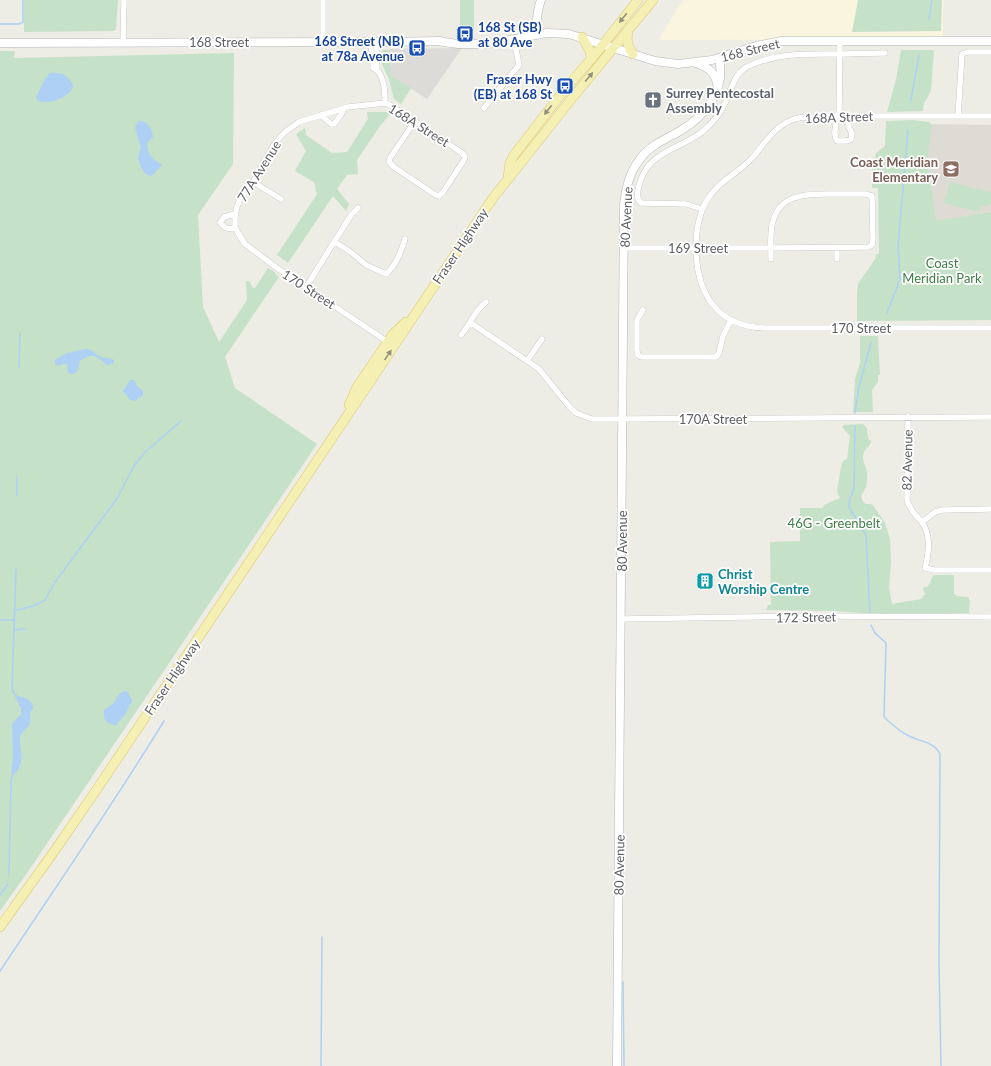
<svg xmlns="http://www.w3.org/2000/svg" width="991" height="1066" font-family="Lato,sans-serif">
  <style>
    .commercial { fill: #f9f5de }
    .industrial { fill: #dcdbd7 }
    .education { fill: #dddbd3 }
    .green { fill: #c5e1c7 }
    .water { fill: #aed0f4 }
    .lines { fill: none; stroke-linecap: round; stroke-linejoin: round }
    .stream { stroke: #aed0f4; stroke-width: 1.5 }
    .street-casing { stroke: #b2b4b8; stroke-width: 6 }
    .secondary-casing { stroke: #b4b6ba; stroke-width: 9 }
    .primary-casing { stroke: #dfc76c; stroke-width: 10 }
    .street { stroke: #fff; stroke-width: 5.5 }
    .secondary { stroke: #fff; stroke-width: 8 }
    .primary { stroke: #f4efb3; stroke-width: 9 }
    .oneway { fill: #92917f }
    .labels { text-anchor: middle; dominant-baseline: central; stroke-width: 3.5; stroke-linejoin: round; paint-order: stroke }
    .transit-label { font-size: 13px; font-weight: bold; fill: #164399; stroke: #fff; text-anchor: end }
    .street-label { font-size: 13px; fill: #5d5f63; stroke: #fff }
    .worship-label { font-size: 13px; font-weight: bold; fill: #5b616d; stroke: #fff; text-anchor: start }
    .education-label { font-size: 13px; font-weight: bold; fill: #785e54; stroke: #fff; text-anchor: end }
    .park-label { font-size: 13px; fill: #407f48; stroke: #fff }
    .culture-label { font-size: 13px; font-weight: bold; fill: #0d838f; stroke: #fff; text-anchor: start }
  </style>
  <rect width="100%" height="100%" fill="#edece5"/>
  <!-- commercial -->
  <path class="commercial" d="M 683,0 L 943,0 L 943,39 L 658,40 Z"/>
  <!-- industrial -->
  <path class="industrial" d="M 462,48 L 427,99 L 390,75 L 390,49 Z"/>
  <!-- education -->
  <path class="education" d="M 912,124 L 991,125 L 991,212 L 908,226 Z"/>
  <!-- green -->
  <path class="green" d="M 24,0 L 118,0 L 116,29 L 114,31 L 24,32 Z
    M 460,0 L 474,0 L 474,31 L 460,31 Z
    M 858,0 L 942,0 L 941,31 L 852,32 Z
    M 383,50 L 390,50 L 390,75 L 411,88 L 401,104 L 394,99 L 389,79 L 381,62 L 380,53 Z
    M 901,50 L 933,50 L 934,51 L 931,91 L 924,103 L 923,111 L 887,112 L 896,80 Z
    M 0,51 L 15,51 L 14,58 L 234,53 L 233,164 L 198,215 L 203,307 L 219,342 L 247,300 L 246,281 L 249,281 L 253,288 L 255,288 L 268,268 L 276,273 L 275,274 L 279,277 L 225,357 L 235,388 L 317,444 L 25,876 L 0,911 Z
    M 367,112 L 387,112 L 391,113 L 380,126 L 357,160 L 358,174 L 347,175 L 337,189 L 349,204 L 346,211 L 333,196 L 288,263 L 277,255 L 317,194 L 314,182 L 295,171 L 306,151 L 296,134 L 305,128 L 306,135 L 332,153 L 347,152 L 368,119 Z
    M 912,120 L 929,122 L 932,125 L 927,161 L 936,221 L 991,212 L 991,320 L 857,321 L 857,293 L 858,284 L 876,258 L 876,254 L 879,254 L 878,188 L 872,188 L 872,167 L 876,153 L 885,146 L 886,121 Z
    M 950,182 L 985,191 L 985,193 L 987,191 L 991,192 L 991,206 L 991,204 L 986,206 L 981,205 L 979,212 L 944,203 Z
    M 860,336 L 878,336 L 880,375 L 878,375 L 878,382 L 872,390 L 873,412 L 854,412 L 853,413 L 855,379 L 860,363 Z
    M 863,424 L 867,428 L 868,439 L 871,441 C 870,447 864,449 863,455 C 862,460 865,464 866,468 C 869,478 867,488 861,496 L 863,502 L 866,504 L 870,504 L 873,505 L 885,523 L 890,539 L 891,562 L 889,588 L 892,604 L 921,599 L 925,594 L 923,589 L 924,587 L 927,587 L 930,583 L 933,575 L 954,575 L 954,594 L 957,596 L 968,597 L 970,601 L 969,613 L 880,614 L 832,611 L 766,610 L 768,605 L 771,605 L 770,542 L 800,541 L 800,508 L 823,508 L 824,505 L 840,498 L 837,491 L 841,467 L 843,461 L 847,459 L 850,436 L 842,427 L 844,425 Z"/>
  <!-- water -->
  <path class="water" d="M 50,73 C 63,72 67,75 73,85 C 72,91 70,92 66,95 C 57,102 49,103 38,101 L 36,97 L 45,79 Z
    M 138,121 C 147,120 152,128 153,137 L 147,143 C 147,155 153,159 162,165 L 153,175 L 150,176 C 143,174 140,165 138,158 L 141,147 L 135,128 Z
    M 86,349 C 92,349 95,354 101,357 C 105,359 109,357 114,360 L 114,363 L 107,365 C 96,357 94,351 80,361 L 77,372 L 73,374 L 68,373 L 67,364 L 62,364 L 58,366 L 55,364 L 55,360 L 67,353 Z
    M 130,380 L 134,380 L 138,387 L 143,391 L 143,395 L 135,401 L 130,400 L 123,391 Z
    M 125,691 L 128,692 L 132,701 L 125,715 L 118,722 L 116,726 C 106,722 103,722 104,710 L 114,703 L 119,694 Z
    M 15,696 C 21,696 33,699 33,707 C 33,710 31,710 30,713 C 30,716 31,719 30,723 C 28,728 23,731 20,736 C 19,750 27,764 13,775 L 11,773 L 13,759 L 12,725 L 16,719 L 21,715 L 21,708 Z"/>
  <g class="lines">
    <!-- stream -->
    <path class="stream" d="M 929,19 L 932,0
      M 0,24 L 19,24 L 23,22 L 23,0
      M 911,100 L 919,55
      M 887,313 L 900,279 L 898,246 L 908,130
      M 19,367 L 20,333
      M 855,413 L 859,386 L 871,343
      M 855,426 L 854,487 L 849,502 L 849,507 L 866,535 L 870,612
      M 17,496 L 17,477
      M 16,569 L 12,690 L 17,697
      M 14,611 L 36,605 L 45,600 L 55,582 L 116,500 L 134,466 L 144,453 L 181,421
      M 0,620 L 14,620
      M 871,625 L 875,633 L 886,643 L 884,716 C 886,720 889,722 893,725 C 899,730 904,734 911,737 C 922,742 934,742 940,754 L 939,963 L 941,1066
      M 15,630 L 25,629
      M 9,875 L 11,781 L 13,773
      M 0,895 L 8,884
      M 0,971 C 55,888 112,806 164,721
      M 623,982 L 624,1066
      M 321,1066 L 322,937"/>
    <!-- street casing -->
    <g class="street-casing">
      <path id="street" d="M 123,42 L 124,0
        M 323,42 L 323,0
        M 371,42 L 373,65 L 373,68 C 385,73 385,93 385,103
        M 376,42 L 377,69
        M 484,108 L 519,65 L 514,39
        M 321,115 L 331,124 L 334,124 L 341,115 L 344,108
        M 837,115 C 837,124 832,134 837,141 L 847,141 L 851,139 L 852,134 L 849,127 L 848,116
        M 839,115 L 840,41
        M 958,116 L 962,54 L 968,52 L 991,52
        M 991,116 C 948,116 904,116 861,116 C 845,116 829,115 813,117 C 806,117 798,117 792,120 C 774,127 765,143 753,157 C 739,173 718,181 707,200 C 698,215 696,232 696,249 C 697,293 716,326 764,328 L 991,328
        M 253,182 L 281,199
        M 702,209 L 686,204 L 641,203 C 637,200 637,195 638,190 C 645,151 677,151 702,132 C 713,123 721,113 726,101 C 733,86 734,72 751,65 C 778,53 805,54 834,54 C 851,54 868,53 885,53
        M 235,214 L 224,217 L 220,223 L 226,228 L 236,229
        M 335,242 L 352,253 L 366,265 L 386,274 C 396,266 401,252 405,239
        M 625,248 L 771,248 L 869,247 L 872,245 L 873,239 L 872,196 L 865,194 C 853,194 840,194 828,194 C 803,194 778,195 772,225 C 770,235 771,248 771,259
        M 837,248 L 837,259
        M 306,287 L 351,215 L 358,208
        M 643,310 L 637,320 L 637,351 L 638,355 L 641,357 L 716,357 L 719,353 L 723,336 L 731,320
        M 471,323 L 539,369 L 568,405 L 576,413 L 592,419 L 618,419 L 991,417
        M 461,335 C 470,325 474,311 486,302
        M 388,342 L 277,268 L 245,244 L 238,233 L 235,226 L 235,217 L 237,206 L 242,196 L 253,182 L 275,143 L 285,132 L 299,122 L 348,107 L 385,103 L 392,106 L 462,153 L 465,157 L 464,160 L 443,192 L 439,196 L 434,194 L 394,167 L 389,162 L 390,158 L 415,121
        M 527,361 L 542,339
        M 908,417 L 907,500 C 909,508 915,515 921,521 C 932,534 929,553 925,568 L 934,570 L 991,570
        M 922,522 L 935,512 L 942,510 L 991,509
        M 621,619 L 819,616 L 991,617"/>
    </g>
    <!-- secondary casing -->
    <g class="secondary-casing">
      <path id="secondary" d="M 537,35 C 536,23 537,11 541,0
        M 437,41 L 458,44 L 488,44 L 547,33 L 569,34 L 655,61 L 678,64 L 712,60 L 756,46 L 781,41 L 991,41
        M 0,43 L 383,42 L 441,41
        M 695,63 C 707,67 715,71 717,84
        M 617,1066 L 624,205 C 626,188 629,173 640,159 C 650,145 666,139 680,131 C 706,116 726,89 719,58"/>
    </g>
    <!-- primary casing -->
    <g class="primary-casing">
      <path id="primary" d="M 628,32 C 626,42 628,46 633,54
        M 582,37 L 590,51 L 591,58
        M 508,177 L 510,163 L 514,155 L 565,89 L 598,51 L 638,0
        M 349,405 L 357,387 L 393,334 L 406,322
        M 0,927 L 53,853 L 93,795 L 493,198 L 573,97 L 653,0"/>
    </g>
    <!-- street -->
    <use href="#street" class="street"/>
    <!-- secondary -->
    <use href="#secondary" class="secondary"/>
    <!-- primary -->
    <use href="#primary" class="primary"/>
  </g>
  <!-- one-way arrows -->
  <defs><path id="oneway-solid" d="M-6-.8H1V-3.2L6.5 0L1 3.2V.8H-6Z"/></defs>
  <g class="oneway">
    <use href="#oneway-solid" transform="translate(623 18) rotate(129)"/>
    <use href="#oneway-solid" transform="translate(589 77) rotate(-50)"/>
    <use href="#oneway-solid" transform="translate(548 110) rotate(128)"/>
    <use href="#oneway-solid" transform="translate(388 355) rotate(-56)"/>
  </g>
  <!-- icons -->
  <defs>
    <g id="bus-square" transform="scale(0.9)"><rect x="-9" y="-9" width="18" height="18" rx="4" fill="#1a4fb4" stroke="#fff"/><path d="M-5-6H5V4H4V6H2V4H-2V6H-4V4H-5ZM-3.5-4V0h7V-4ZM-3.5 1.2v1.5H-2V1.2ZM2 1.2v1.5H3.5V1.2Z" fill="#fff"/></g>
    <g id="church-square" transform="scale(0.9)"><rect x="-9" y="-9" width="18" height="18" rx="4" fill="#6b7280" stroke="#fff"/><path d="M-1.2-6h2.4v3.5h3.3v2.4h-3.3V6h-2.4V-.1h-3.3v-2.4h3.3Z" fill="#fff"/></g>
    <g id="school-square" transform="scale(0.9)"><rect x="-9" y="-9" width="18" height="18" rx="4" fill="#8d6e63" stroke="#fff"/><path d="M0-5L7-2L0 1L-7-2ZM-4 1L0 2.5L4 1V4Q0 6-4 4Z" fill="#fff"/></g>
    <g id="building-square" transform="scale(0.9)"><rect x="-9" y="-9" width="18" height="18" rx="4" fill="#0f9aa8" stroke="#fff"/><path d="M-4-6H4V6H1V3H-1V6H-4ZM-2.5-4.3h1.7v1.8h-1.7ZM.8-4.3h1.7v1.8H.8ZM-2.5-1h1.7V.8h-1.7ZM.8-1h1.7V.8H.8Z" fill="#fff"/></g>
  </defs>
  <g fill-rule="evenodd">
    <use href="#bus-square" x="465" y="34"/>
    <use href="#bus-square" x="417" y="48"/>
    <use href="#bus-square" x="565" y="86"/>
    <use href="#church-square" x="653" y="100"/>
    <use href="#school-square" x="951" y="169"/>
    <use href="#building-square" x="705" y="581"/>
  </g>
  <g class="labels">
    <!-- transit labels -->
    <g class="transit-label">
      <text x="478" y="27" text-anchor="start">168 St (SB)<tspan x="478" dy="15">at 80 Ave</tspan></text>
      <text x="404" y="41">168 Street (NB)<tspan x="404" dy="15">at 78a Avenue</tspan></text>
      <text x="552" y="79">Fraser Hwy<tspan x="552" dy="15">(EB) at 168 St</tspan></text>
    </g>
    <!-- street labels -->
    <g class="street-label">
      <text x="219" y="42">168 Street</text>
      <text transform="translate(750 50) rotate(-14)">168 Street</text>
      <text transform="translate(839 117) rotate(-2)">168A Street</text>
      <text transform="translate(419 125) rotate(32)">168A Street</text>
      <text transform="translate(259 171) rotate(-58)">77A Avenue</text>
      <text transform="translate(626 217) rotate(-87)">80 Avenue</text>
      <text transform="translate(460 246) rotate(-56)">Fraser Highway</text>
      <text x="698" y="248">169 Street</text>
      <text transform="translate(309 289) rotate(33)">170 Street</text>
      <text x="861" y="328">170 Street</text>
      <text x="713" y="419">170A Street</text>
      <text transform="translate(907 460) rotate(-89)">82 Avenue</text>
      <text transform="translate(622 541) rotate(-90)">80 Avenue</text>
      <text transform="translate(806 617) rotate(-1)">172 Street</text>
      <text transform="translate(172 677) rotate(-56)">Fraser Highway</text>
      <text transform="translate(619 865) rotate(-89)">80 Avenue</text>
    </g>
    <!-- worship labels -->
    <g class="worship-label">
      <text x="666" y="93">Surrey Pentecostal<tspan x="666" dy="15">Assembly</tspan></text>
    </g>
    <!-- education labels -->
    <g class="education-label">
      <text x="938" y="162">Coast Meridian<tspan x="938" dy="15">Elementary</tspan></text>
    </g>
    <!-- park labels -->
    <g class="park-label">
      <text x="942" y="263">Coast<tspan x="942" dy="15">Meridian Park</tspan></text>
      <text x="834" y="523">46G - Greenbelt</text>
    </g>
    <!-- culture labels -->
    <g class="culture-label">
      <text x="718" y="574">Christ<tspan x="718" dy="15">Worship Centre</tspan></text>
    </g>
  </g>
</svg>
